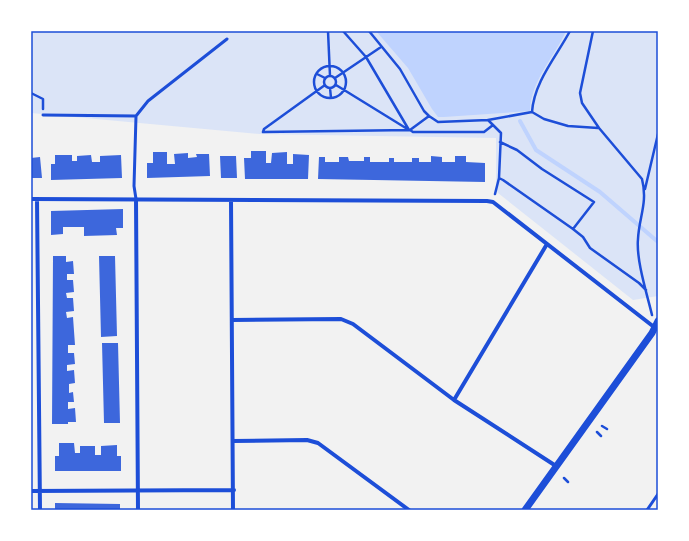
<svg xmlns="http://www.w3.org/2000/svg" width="689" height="541" font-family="Roboto,sans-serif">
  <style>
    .green { fill: #dbe4f7 }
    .water { fill: #bfd3fe }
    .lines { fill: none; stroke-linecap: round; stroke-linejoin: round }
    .stream { stroke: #bfd3fe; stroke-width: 4 }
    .building { fill: #3d67dc }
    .path { stroke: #1d4ed8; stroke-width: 2.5 }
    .service { stroke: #1d4ed8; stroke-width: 3 }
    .minor { stroke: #1d4ed8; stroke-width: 4 }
    .tertiary { stroke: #1d4ed8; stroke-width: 7 }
    .neatline { fill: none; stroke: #1d4ed8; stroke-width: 1.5 }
  </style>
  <rect width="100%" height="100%" fill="#f2f2f2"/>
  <!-- green -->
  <path class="green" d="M 31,31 L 658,31 L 658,296 L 633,300 L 498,193 L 496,189 L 496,138 L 260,134 L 31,113 Z"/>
  <!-- water -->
  <path class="water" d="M 376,31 L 566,31 C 554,58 531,80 530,111 L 444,117 L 438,117 L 432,109 L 408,68 Z"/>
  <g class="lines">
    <!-- stream -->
    <path class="stream" d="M 520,121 L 536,150 L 600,192 L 658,242"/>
  </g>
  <!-- building -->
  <path class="building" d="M 251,151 L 266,151 L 266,163 L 271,163 L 272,153 L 287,152 L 287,164 L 293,164 L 293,154 L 309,155 L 308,179 L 245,179 L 244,158 L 251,158 Z
    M 153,152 L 167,152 L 167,164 L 175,164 L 174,154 L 188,153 L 188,158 L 197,157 L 196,154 L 209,154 L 210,176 L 147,178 L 147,163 L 153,163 Z
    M 55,155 L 72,155 L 72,161 L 77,161 L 77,156 L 91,155 L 92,162 L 100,162 L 100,156 L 121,155 L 122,178 L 51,180 L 51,164 L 55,164 Z
    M 220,156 L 236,156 L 237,178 L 221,178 Z
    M 431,156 L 442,157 L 442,162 L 455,162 L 455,156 L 466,156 L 466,162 L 485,163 L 485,182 L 318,179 L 319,157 L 325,157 L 325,162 L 339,162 L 339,157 L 348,157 L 349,161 L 364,161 L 364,157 L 370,157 L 370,162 L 389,162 L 389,158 L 394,158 L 394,162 L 412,162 L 412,158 L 419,158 L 419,162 L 431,162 Z
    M 40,157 L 42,178 L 31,178 L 31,158 Z
    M 123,209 L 123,228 L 116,228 L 117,235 L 84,236 L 84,227 L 63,227 L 63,234 L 51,235 L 51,211 Z
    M 53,256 L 66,256 L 66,262 L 73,261 L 74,274 L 67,274 L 67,280 L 73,280 L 74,292 L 66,293 L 67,298 L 73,298 L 74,311 L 66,312 L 67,318 L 73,317 L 75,345 L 68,345 L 68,353 L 74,353 L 75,364 L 67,365 L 67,371 L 74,370 L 75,383 L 69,384 L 69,393 L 73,392 L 74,402 L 68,402 L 68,409 L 75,408 L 76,422 L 68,422 L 68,424 L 52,424 Z
    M 99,256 L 115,256 L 117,336 L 101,337 Z
    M 102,343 L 118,343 L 120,423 L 104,423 Z
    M 59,443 L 74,443 L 75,453 L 80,453 L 80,446 L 95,446 L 95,455 L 101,455 L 101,446 L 117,445 L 117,456 L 121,456 L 121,471 L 55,471 L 55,456 L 59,456 Z
    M 55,503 L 120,504 L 120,510 L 55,510 Z"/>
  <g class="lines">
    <!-- path -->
    <path class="path" d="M 328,31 L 330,76
      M 343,31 L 366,57 L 409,130
      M 369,31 L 400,69 L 424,111 L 429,116 L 438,122 L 488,120 L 501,133 L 499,178 L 495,194
      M 593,31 L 580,93 L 582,103 L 599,128 L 642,179 C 648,203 639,217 638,239 C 636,260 647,294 652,315
      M314 82a16 16 0 1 1 32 0a16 16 0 1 1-32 0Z
      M 317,74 L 325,78
      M324 82a6 6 0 1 1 12 0a6 6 0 1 1-12 0Z
      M 335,78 L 381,47
      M 325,85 L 264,129 L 263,132 L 410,130
      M 336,85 L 409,130
      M 330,88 L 331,98
      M 31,93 L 43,99 L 43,109
      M 532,112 C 534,82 556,57 570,31
      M 429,116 L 410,130 L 413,132 L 484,132 L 493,125
      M 488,120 L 532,112 L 544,119 L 568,126 L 598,128
      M 500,142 L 517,150 L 542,169 L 594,202 L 573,229 L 583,237 L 590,248 L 639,283 L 646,290
      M 499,178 L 503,180 L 573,229
      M 645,189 L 658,134
      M 602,426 L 607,429
      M 597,432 L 601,436
      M 564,478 L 568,482"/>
    <!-- service -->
    <path class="service" d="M 43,115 L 136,116 L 148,101 L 227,39
      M 136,199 L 134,186 L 136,116
      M 647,510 L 658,494"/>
    <!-- minor -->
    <path class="minor" d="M 31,199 L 487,201 L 493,202 L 654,327
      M 37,199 L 40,510
      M 136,199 L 138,510
      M 231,200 L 233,510
      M 232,320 L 341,319 L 353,324 L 454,400 L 556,466
      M 454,400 L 547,244
      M 233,441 L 307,440 L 318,443 L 409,510
      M 31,491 L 234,490"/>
    <!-- tertiary -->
    <path class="tertiary" d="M 525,510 L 652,333 L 658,321"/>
  </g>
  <!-- border -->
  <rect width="689" height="541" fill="none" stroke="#ffffff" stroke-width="64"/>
  <rect x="32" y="32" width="625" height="477" class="neatline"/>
</svg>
